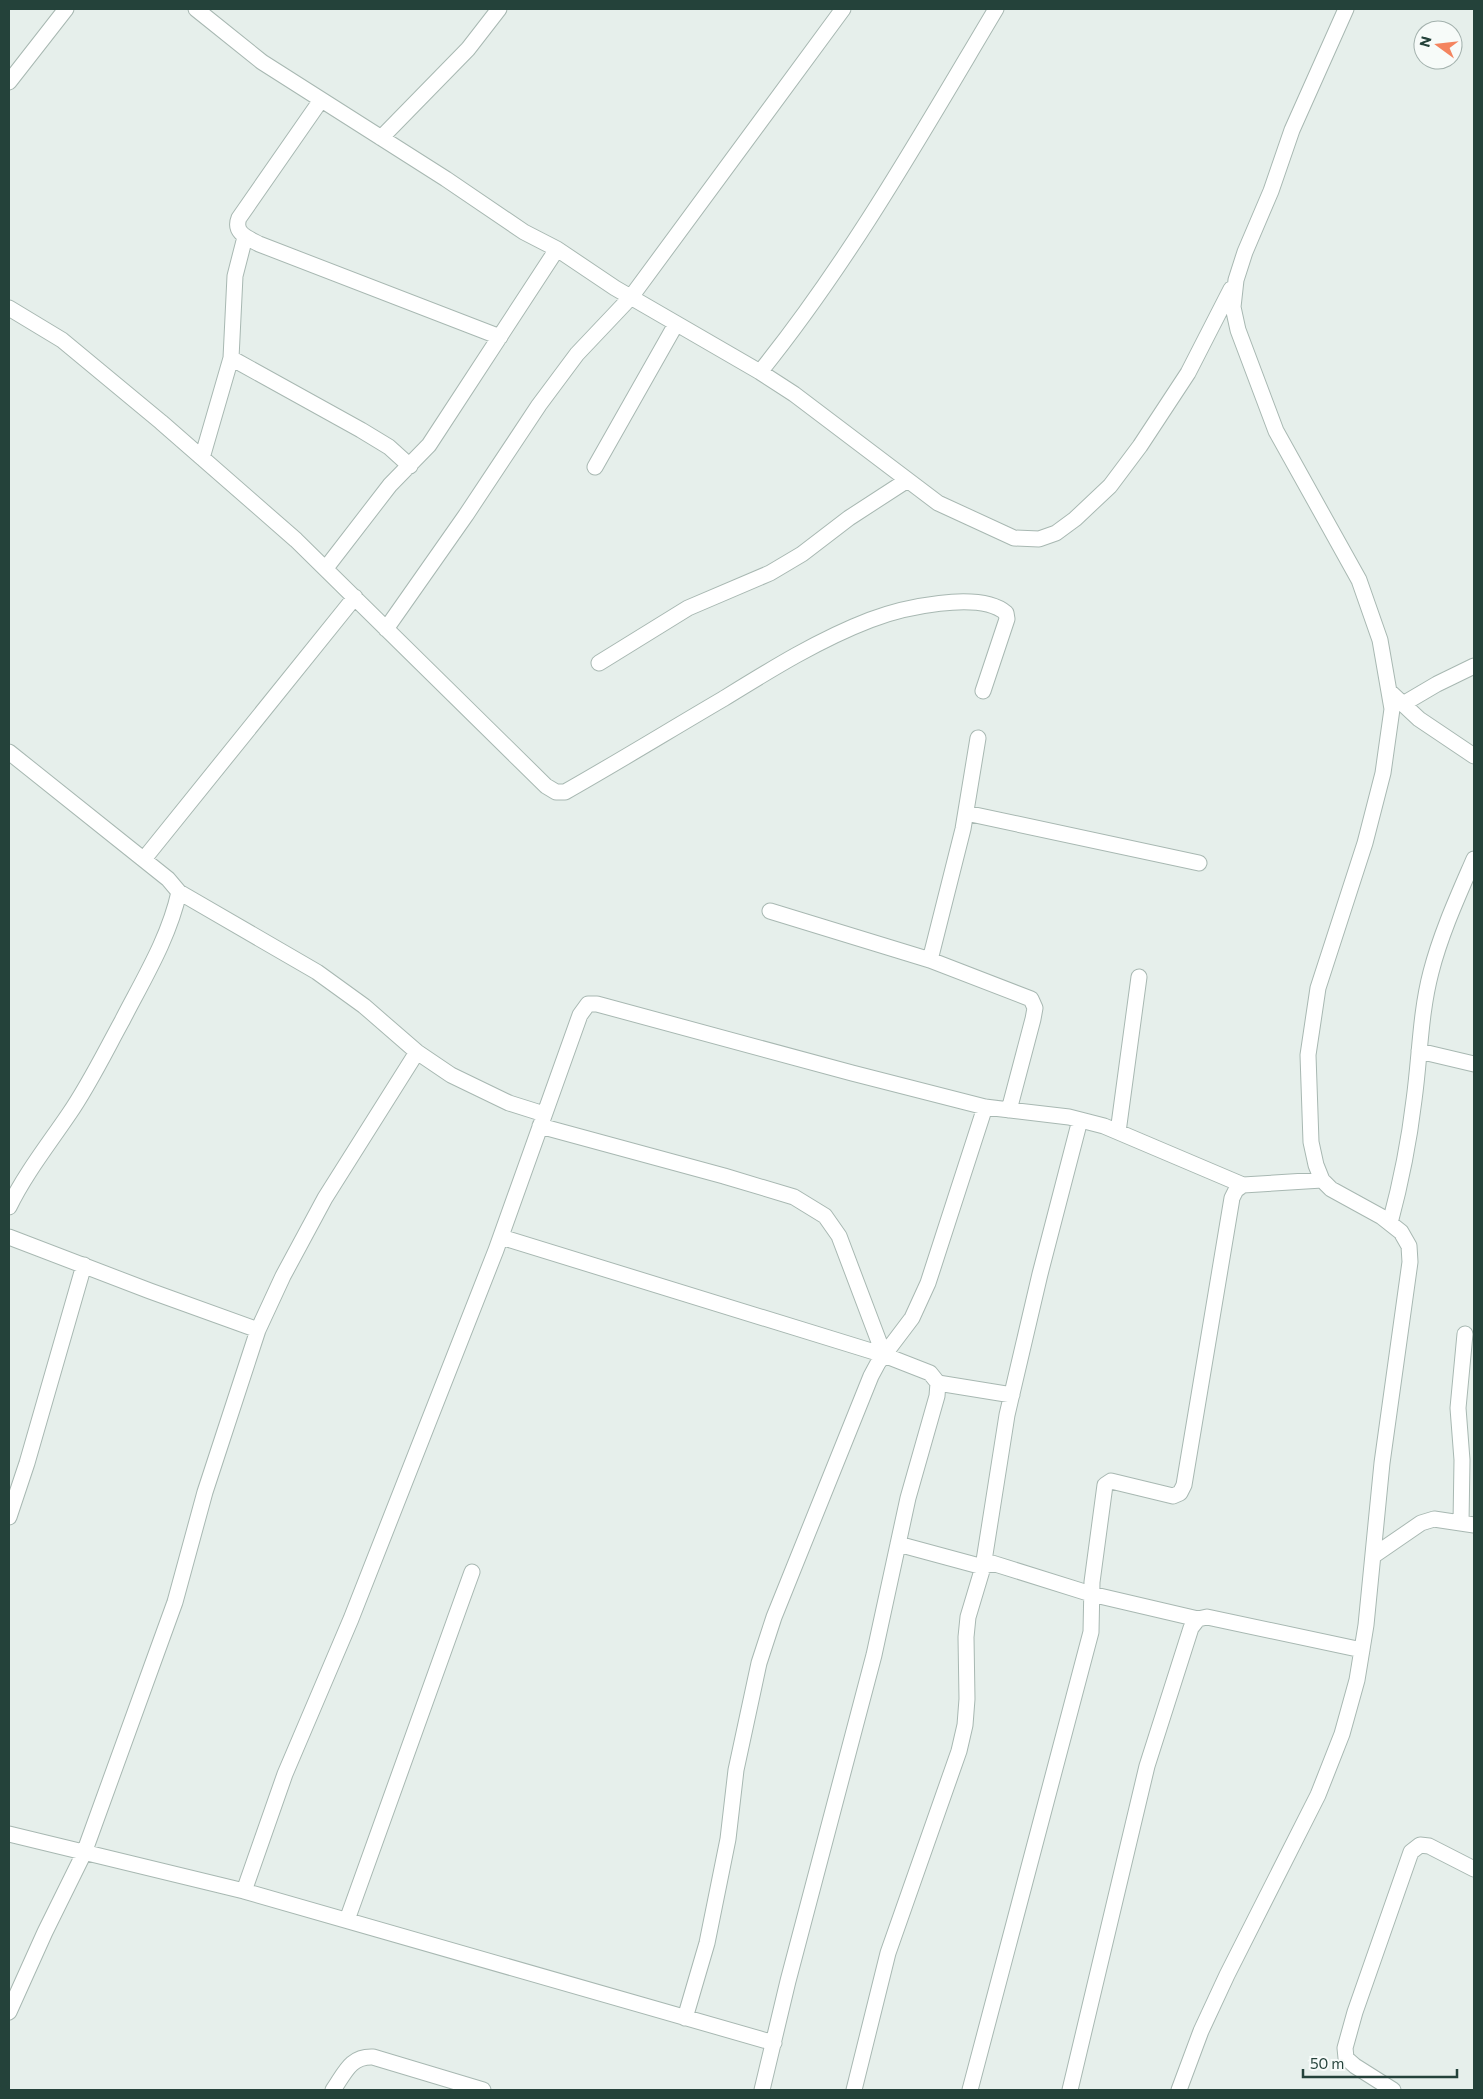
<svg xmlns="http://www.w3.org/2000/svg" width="1483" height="2099" font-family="Commissioner,sans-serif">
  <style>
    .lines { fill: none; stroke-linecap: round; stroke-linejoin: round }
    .minor-casing { stroke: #a8b8b2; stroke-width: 17 }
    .minor { stroke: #fff; stroke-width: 15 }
  </style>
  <rect width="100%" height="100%" fill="#e6efeb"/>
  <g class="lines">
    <!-- minor casing -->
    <g class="minor-casing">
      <path id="minor" d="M 196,9 L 262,62 L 446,179 L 524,232 L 557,249 L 615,288 L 760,372 L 794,394 L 938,503 L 1014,538 L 1039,539 L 1056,533 L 1075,519 L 1110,486 L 1140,446 L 1188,373 L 1231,289
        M 9,82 L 66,9
        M 321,100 L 239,218 C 233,233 248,238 259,244 L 500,337
        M 381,138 L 468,49 L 499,9
        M 9,308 L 62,340 L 161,422 L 296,540 L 546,786 L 556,792 L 565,792 C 618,762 670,730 723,699 C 770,670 818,640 870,620 C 901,608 979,590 1006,613 L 1007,619 L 983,691
        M 231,358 L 361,430 L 389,447 L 410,466
        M 760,372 C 851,259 922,133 996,9
        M 202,458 L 231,358 L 235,276 L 245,237
        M 595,467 L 676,324
        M 326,568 L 390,485 L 429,445 L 557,249
        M 386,629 L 466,515 L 539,405 L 577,354 L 631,297 L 843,9
        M 599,663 L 688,608 L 770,573 L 802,554 L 849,518 L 906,481
        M 1389,691 L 1419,719 L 1474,756
        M 1403,704 L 1437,684 L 1474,666
        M 9,752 L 168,879 L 179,892 C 169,938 143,980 122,1021 C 105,1052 89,1085 69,1114 C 48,1145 25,1174 9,1207
        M 966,813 L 1199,863
        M 144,859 L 355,597
        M 179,892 L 317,972 L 364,1006 L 417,1052 L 451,1075 L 509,1103 L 544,1114
        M 770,911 L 930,960 L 1031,999 L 1035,1008 L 1033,1019 L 1009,1110
        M 930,960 L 963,829 L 978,738
        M 1419,1051 L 1474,1064
        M 540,1126 L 724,1176 L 794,1197 L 825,1216 L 839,1236 L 884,1355
        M 1118,1132 L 1139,977
        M 1390,1223 C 1401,1182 1409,1142 1414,1100 C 1420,1057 1420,1014 1431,972 C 1441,933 1458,896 1474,859
        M 9,1237 L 150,1291 L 258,1330
        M 501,1237 L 884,1355 L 930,1373 L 938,1383 L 937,1396 L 908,1498 L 874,1655 L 788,1981 L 762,2090
        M 938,1383 L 1012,1395
        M 9,1517 L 27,1463 L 84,1265
        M 1461,1523 L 1462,1460 L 1458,1408 L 1465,1334
        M 898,1544 L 983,1567 L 1007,1415 L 1040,1274 L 1080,1120
        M 1373,1556 L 1421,1523 L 1434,1519 L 1474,1525
        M 9,1834 L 244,1891 L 774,2043
        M 244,1891 L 285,1774 L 351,1619 L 496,1250 L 580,1015 L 588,1004 L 597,1004 L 852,1073 L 985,1107 L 1069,1117 L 1104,1126 L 1243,1185
        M 347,1920 L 472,1572
        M 9,2012 L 45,1932 L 84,1853 L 175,1602 L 205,1492 L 258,1330 L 283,1276 L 325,1198 L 417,1052
        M 685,2018 L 707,1943 L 728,1839 L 736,1770 L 759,1663 L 774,1617 L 871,1376 L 878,1363 L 912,1318 L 928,1283 L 985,1107
        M 333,2090 C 345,2073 350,2056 373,2057 L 483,2090
        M 854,2090 L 888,1953 L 959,1751 L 965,1725 L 967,1699 L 966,1637 L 968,1617 L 983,1567 L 992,1563 L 1091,1594 L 1198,1619
        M 970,2090 L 1091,1632 L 1092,1582 L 1105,1485 L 1111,1481 L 1173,1496 L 1180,1493 L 1184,1485 L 1232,1198 L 1236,1190 L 1243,1185 L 1322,1180
        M 1070,2090 L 1147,1766 L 1191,1628 L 1198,1619 L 1207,1617 L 1362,1650
        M 1179,2090 L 1201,2031 L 1227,1975 L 1318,1795 L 1342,1734 L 1357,1680 L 1366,1625 L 1382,1463 L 1410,1262 L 1409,1246 L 1401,1232 L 1382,1217 L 1331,1189 L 1322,1180 L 1316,1165 L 1311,1142 L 1308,1055 L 1318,988 L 1365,843 L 1383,773 L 1392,709 L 1380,640 L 1359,580 L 1276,431 L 1238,330 L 1233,307 L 1236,280 L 1245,252 L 1271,191 L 1292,130 L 1346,9
        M 1393,2090 L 1355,2066 L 1346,2058 L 1345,2048 L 1355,2012 L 1411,1852 L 1420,1845 L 1429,1846 L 1474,1869"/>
    </g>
    <!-- minor -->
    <use href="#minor" class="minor"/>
  </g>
  <!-- border -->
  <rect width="1483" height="2099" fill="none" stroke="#24423a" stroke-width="20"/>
  <!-- north arrow -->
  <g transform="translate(1438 45) rotate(285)"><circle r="24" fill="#f7fbf9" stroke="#a3b1ad"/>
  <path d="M0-4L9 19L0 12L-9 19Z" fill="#f4845f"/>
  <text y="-8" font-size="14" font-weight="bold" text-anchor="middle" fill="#24423a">N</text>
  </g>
  <!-- scale -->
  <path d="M1303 2069v8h154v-8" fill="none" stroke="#24423a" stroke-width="2.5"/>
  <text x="1310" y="2069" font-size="15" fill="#24423a" stroke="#f7fbf9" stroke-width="4" paint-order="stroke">50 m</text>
</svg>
